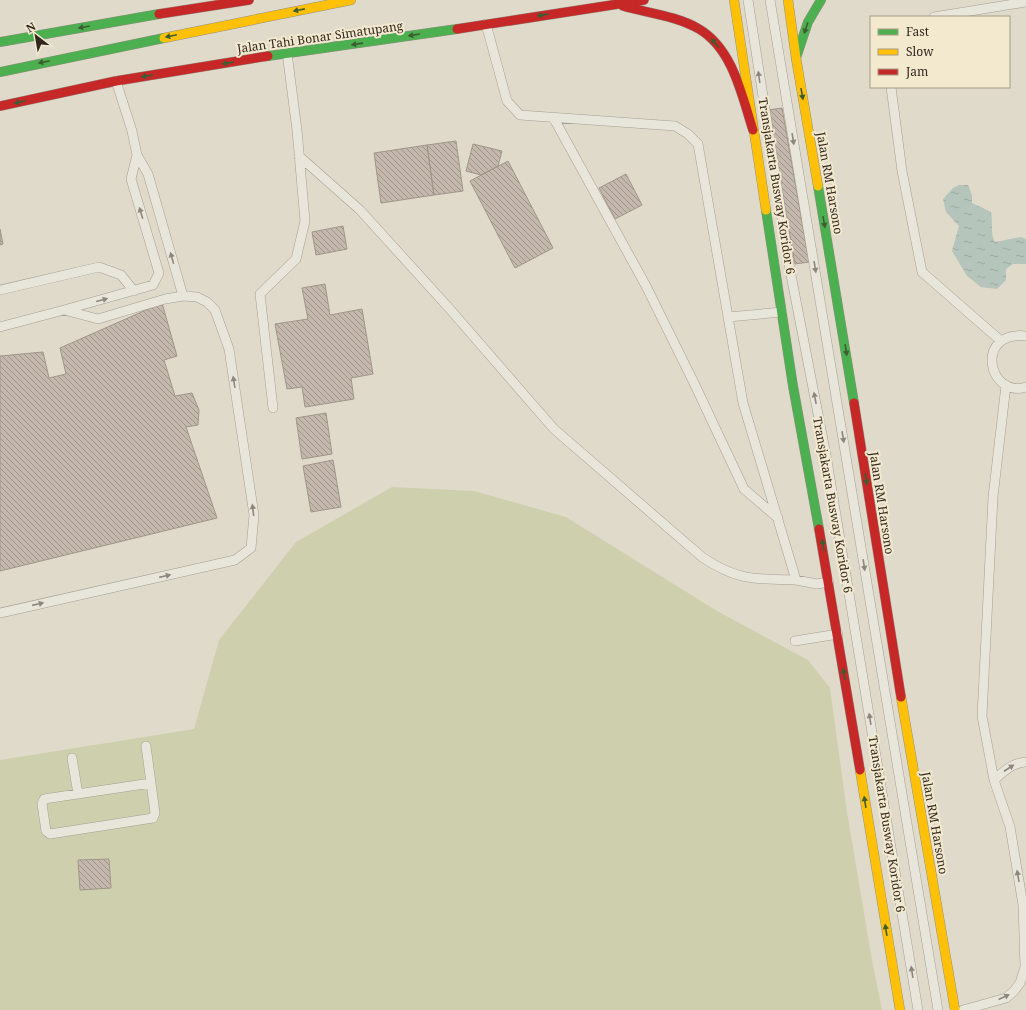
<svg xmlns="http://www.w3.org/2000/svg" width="1026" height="1010" font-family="'Noto Serif',serif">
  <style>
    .grass { fill: #ced0ad }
    .water { fill: url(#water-ripples) }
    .building { fill: url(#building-back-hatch); stroke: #9f968a }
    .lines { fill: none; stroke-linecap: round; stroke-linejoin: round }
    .lane-casing { stroke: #a59f93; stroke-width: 10 }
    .fast-casing { stroke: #958e83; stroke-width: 10 }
    .slow-casing { stroke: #958e83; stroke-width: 10 }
    .jam-casing { stroke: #958e83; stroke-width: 10 }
    .lane { stroke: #e8e5db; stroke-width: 9 }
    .fast { stroke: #4caf50; stroke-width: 9 }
    .slow { stroke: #ffc107; stroke-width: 9 }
    .jam { stroke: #c62828; stroke-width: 9 }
    .oneway { fill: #3c5d31 }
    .oneway2 { fill: #8d867c }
    .labels { text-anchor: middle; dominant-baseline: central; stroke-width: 4; stroke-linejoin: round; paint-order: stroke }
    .street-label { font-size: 12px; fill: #32271d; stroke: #f2e9cf }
  </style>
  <defs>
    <pattern id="water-ripples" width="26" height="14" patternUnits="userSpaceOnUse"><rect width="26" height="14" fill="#b5c5bb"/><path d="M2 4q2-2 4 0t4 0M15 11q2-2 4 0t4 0" fill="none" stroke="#9ca9a0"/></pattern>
    <pattern id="building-back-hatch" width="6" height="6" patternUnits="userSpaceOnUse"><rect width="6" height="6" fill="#c3b8ab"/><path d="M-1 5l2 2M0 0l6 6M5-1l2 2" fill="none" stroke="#9f968b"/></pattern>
  </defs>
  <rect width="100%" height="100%" fill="#e0daca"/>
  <!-- grass -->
  <path class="grass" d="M 392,487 L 474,491 L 566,517 L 717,611 L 808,660 L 830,688 L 847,812 L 872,960 L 882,1010 L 0,1010 L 0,760 L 194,729 L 219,640 L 296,542 Z"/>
  <!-- water -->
  <path class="water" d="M 959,185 L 968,185 L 972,195 L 972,203 L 991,212 C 993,221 990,234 995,242 L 1021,237 L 1026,239 L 1026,264 L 1013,264 L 1006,269 L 1006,280 L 997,289 L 981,287 L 967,276 L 952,251 L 959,226 L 946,212 L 943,199 L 953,188 Z"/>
  <!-- building -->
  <path class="building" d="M 782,108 L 809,262 L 795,264 L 768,110 Z
    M 456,141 L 463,191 L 434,195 L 427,145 Z
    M 473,144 L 502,151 L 498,166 L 481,175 L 466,171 Z
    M 427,145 L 434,195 L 381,203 L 374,153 Z
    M 508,161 L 553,248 L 515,268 L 470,181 Z
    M 626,174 L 642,205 L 615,219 L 599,188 Z
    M 343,226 L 347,249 L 316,255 L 312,232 Z
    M 0,229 L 3,244 L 0,245 Z
    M 325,284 L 330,315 L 362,309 L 373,374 L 351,378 L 354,399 L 305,407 L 302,387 L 287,389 L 275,324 L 308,319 L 302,288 Z
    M 162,303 L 177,356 L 164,360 L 175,396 L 192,393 L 199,410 L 198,425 L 186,427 L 217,518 L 0,571 L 0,356 L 43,352 L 49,378 L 66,374 L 60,348 Z
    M 326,413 L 332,454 L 302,459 L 296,418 Z
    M 333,460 L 341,507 L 311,512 L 303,466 Z
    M 109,859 L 111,888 L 80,890 L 78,860 Z"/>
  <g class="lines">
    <!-- lane casing -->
    <g class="lane-casing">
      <path id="lane" d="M 748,0 L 790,270 L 826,455 L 918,1010
        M 770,0 L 938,1010
        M 934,17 L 1026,2
        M 486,24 L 507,101 L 520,115 L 675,126 L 688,134 L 698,144 L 743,403 L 796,580 L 817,584 L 829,582
        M 116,81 L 132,131 L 137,155 L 148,174 L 183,296
        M 891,87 L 902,171 L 922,272 L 1001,341
        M 553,117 L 646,286 L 694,383 L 744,489 L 778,518
        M 299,156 L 360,210 L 448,307 L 554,429 L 702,557 C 737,581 756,579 796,580
        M 0,290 L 99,267 L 121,275 L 134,291
        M 64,310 L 153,285 L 159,273 L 131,179 L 137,155
        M 728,317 L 782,312
        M 0,327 L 64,310 L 98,319 L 165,299 L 183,296 L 197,297 L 207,302 L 215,310 L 229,349 L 254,515 L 251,548 L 235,560 L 0,613
        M 1026,336 C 974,330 988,399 1026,387
        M 273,408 L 260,294 L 296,259 L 305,221 L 297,130 L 287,53
        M 795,641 L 838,634
        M 146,746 L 155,813 L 153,818 L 50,834 L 46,831 L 42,804 L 44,799 L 151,783
        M 72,758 L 78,794
        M 994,780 C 1004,771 1012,763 1026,762
        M 963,1010 L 1006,998 L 1014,991 L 1020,983 L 1025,967 L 1023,905 L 1010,827 L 994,780 L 982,716 L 993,497 L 1006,385"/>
    </g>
    <!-- fast casing -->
    <g class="fast-casing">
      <path id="fast" d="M 0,42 L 159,14
        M 268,56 L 457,29
        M 796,58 L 808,22 L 821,0
        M 0,72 L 164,38
        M 818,186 L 854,403
        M 766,210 L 793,386 L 819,529"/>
    </g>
    <!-- slow casing -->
    <g class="slow-casing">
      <path id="slow" d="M 734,0 L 766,210
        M 788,0 L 796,58 L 818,186
        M 164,38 L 351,0
        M 901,697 L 955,1010
        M 860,770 L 900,1010"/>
    </g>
    <!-- jam casing -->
    <g class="jam-casing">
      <path id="jam" d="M 623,6 C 648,13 677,16 699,29 C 733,49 742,96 753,130
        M 159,14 L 249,0
        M 457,29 L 644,0
        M 0,106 L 116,81 L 268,56
        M 854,403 L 901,697
        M 819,529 L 860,770"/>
    </g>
    <!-- lane -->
    <use href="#lane" class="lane"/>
    <!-- fast -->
    <use href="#fast" class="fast"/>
    <!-- slow -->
    <use href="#slow" class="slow"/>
    <!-- jam -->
    <use href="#jam" class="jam"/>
  </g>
  <!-- one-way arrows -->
  <defs><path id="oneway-solid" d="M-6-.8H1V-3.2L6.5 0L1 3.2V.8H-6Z"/></defs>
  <g class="oneway">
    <use href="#oneway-solid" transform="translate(299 10) rotate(169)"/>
    <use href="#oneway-solid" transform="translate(543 15) rotate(171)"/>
    <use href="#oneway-solid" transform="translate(84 27) rotate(170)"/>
    <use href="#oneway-solid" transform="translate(806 28) rotate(109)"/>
    <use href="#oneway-solid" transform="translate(414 35) rotate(171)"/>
    <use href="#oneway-solid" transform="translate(171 36) rotate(168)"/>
    <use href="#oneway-solid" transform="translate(715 43) rotate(-130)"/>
    <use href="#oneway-solid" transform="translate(357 44) rotate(172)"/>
    <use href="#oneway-solid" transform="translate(44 62) rotate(168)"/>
    <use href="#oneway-solid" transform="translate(228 63) rotate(171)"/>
    <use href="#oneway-solid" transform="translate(147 76) rotate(171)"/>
    <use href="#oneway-solid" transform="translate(802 94) rotate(80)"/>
    <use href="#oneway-solid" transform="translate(20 102) rotate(168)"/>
    <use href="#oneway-solid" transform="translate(824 222) rotate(80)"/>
    <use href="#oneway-solid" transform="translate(846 350) rotate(81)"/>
    <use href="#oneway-solid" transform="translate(866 479) rotate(81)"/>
    <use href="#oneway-solid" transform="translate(823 545) rotate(-100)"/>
    <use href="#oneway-solid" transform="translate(844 674) rotate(-99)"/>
    <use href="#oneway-solid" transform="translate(865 802) rotate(-99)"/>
    <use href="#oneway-solid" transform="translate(886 930) rotate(-99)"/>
  </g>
  <g class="oneway2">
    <use href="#oneway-solid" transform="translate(759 77) rotate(-98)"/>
    <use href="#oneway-solid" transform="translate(793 139) rotate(81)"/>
    <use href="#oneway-solid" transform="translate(141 213) rotate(-107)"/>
    <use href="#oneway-solid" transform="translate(172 258) rotate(-106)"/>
    <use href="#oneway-solid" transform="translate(815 267) rotate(81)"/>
    <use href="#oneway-solid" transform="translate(102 300) rotate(-15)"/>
    <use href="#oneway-solid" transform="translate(234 382) rotate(-99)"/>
    <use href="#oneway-solid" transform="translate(815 398) rotate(-101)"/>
    <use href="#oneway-solid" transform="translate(843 437) rotate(81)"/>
    <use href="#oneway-solid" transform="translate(253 510) rotate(-97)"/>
    <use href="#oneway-solid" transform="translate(864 565) rotate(81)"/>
    <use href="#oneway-solid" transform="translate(165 576) rotate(-13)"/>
    <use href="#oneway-solid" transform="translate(38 604) rotate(-13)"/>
    <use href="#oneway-solid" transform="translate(870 719) rotate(-99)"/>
    <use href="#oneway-solid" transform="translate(1009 768) rotate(-33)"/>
    <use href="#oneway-solid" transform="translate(1018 876) rotate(-100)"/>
    <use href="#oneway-solid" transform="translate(912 972) rotate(-99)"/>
    <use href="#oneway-solid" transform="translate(1004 997) rotate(-25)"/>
  </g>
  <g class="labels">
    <!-- street labels -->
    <g class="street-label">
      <text transform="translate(320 37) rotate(-8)">Jalan Tahi Bonar Simatupang</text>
      <text transform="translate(830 183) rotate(80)">Jalan RM Harsono</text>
      <text transform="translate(777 186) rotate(81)">Transjakarta Busway Koridor 6</text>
      <text transform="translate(882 503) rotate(81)">Jalan RM Harsono</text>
      <text transform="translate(833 505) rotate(80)">Transjakarta Busway Koridor 6</text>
      <text transform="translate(935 823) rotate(80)">Jalan RM Harsono</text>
      <text transform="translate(887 824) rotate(81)">Transjakarta Busway Koridor 6</text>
    </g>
  </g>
  <!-- legend -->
  <rect x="870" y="16" width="140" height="72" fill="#f2e9cf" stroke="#a59b88"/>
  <rect x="878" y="29" width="20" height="6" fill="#4caf50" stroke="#a59b88"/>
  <text x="906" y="36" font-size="12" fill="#32271d">Fast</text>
  <rect x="878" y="49" width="20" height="6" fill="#ffc107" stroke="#a59b88"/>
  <text x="906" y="56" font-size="12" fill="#32271d">Slow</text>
  <rect x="878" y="69" width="20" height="6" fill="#c62828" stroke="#a59b88"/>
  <text x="906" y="76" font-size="12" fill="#32271d">Jam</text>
  <!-- north arrow -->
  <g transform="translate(36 36) rotate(329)" stroke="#f2e9cf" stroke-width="3" paint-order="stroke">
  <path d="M0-3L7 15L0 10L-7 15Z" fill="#32271d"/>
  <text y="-6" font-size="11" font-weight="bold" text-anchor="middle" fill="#32271d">N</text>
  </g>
</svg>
